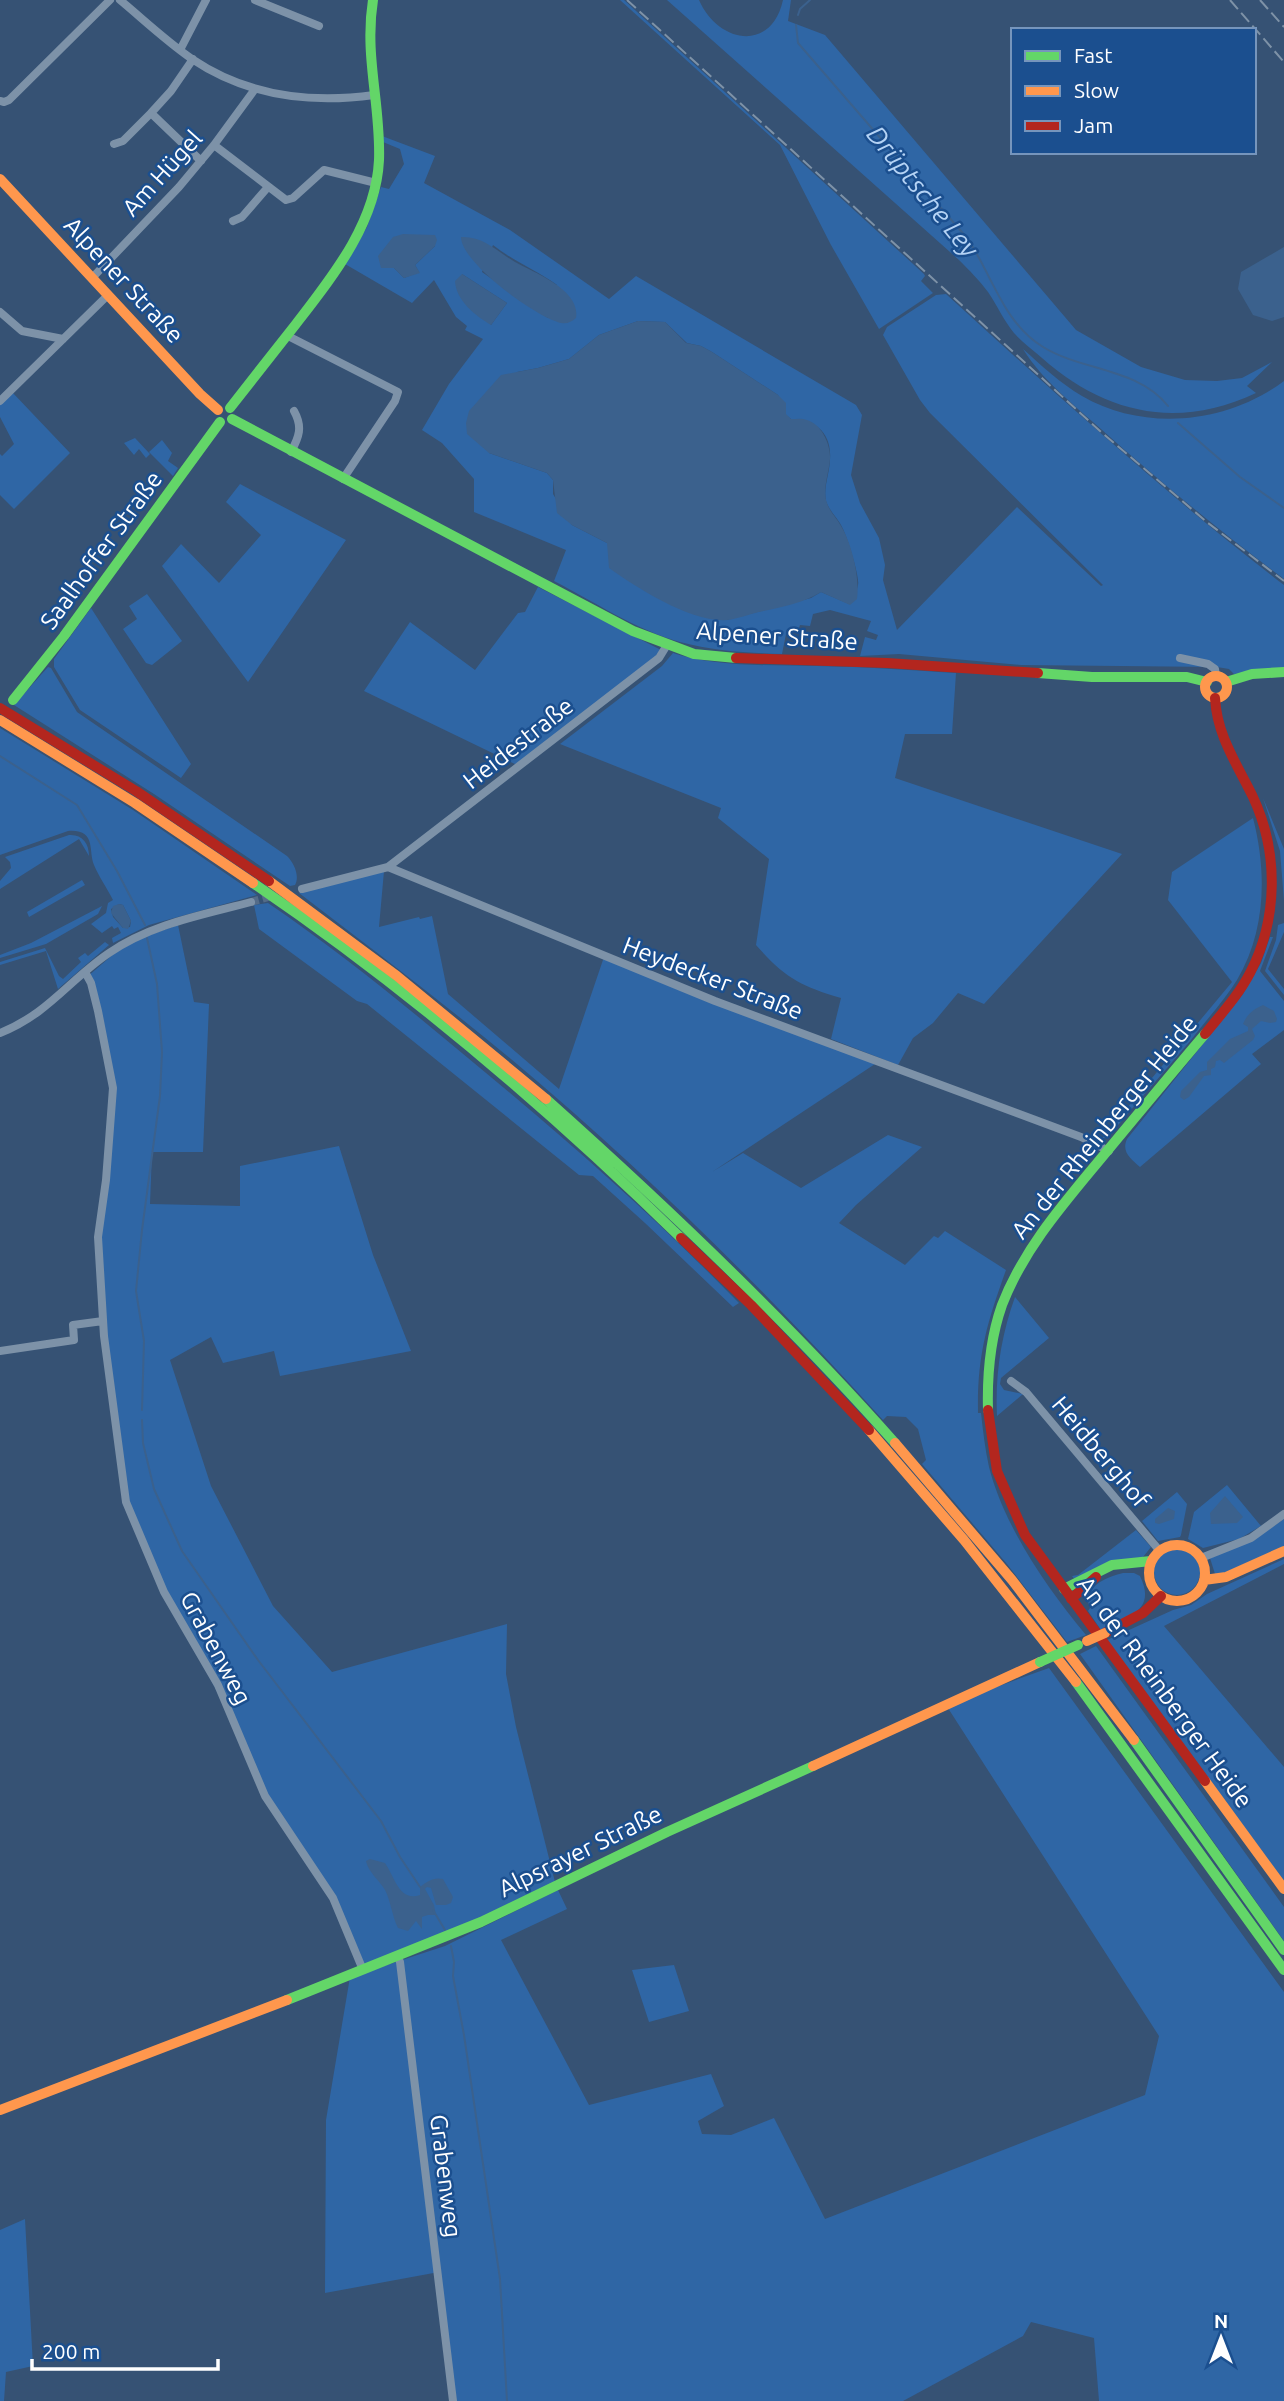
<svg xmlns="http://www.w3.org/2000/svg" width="1284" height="2401" font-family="Ubuntu,sans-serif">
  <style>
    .green { fill: #2f66a5; fill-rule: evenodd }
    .water { fill: #3b618d }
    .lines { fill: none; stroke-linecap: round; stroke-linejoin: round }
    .stream { stroke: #3b618d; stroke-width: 2 }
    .street-tunnel { stroke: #546c89; stroke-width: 8; stroke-dasharray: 8 4; stroke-linecap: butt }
    .street { stroke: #7d92a8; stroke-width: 8 }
    .fast { stroke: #63d668; stroke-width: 10 }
    .slow { stroke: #ff974d; stroke-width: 10 }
    .jam { stroke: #b3261e; stroke-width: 10 }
    .rail { stroke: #7e92a7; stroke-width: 2; stroke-dasharray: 12 5; stroke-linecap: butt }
    .fast-bridge { stroke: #63d668; stroke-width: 10 }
    .slow-bridge { stroke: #ff974d; stroke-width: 10 }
    .labels { text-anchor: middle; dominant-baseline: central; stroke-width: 5; stroke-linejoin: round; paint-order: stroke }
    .street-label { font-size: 24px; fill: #fff; stroke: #1b4f8f }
    .water-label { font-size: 26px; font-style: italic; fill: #b5d3f5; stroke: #1b4f8f }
  </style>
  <rect width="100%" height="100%" fill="#365274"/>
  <!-- green -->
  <path class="green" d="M 620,0 L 624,0 L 924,274 L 925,276 L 921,281 L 933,293 L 879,329 L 831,245 L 780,145 Z
    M 667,0 L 699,0 C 717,42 771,54 783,0 L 791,0 L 788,21 L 825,35 L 1076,330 L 1141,367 L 1185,380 L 1217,381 L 1242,378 L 1272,362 L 1247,386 L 1256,393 C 1178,430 1105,414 1042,358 C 1033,350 1022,342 1014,333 C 1004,321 997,305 988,292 C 980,281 969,270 959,260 Z
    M 382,136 L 435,156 L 424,183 L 510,230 L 609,299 L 636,276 L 856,405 L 862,415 L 851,475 L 860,503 L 879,538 L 885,565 L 883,580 L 897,630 L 1017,507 L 1101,586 L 1103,585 L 930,413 L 920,400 L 883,335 L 887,327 L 936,295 L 946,294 C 1056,394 1165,494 1284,585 L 1284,670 L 1234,674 L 1229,669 L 1217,667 L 1021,665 L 899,654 L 860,656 L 865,637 L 876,640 L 878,635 L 867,631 L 871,621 L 830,610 L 813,614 L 810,626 L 800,625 L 798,631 L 787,629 L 782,654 C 747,653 714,651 680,642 C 636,630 595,602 554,581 L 566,550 L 474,512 L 474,479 L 442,443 L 422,430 L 449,384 L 483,339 L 465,330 L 467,326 L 456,317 L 434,280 L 412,303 L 345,264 L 367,227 L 381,187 L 389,189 L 404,164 L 400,149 L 383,142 ZM 403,234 L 435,246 L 415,265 L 419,272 L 404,278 L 394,268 ZM 493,245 C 513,261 536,270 557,285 L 548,318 L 482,272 ZM 462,274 L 507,303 L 491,325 ZM 638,321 L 665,322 L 687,343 L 701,346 L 712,352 L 778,395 L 786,415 L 791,419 C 815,419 832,433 830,459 C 830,472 823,488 826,501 C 829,511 839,519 843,529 C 847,537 860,577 858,585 C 857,592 853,599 849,604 L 821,592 L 811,598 L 726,620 L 607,543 L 572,525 L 553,494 L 553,480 L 547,473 L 489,453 L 517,372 L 538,368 L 569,359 L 599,335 Z
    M 1023,349 C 1042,366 1060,383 1082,396 C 1144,432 1227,424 1284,381 L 1284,579 C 1221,532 1160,482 1101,429 C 1074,405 1043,381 1023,349 Z
    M 12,392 L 70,453 L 14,509 L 0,495 L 0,454 L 2,456 L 14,444 L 0,417 L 0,403 Z
    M 135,438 L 150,454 L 146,458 L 139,449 L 134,455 L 124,443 Z
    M 162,440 L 172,453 L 168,461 L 178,468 L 173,476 L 149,452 Z
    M 240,484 L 346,540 L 248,682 L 162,566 L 181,544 L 219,583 L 261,535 L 226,502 Z
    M 538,587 L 661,650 L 647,666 L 517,765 L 364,691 L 410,622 L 475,670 L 518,613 L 525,612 Z
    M 147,594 L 182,641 L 152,665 L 146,663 L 123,629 L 137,619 L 129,606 Z
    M 91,608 L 191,764 L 181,778 L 80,710 L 54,667 L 54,659 Z
    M 673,653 C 714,667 774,665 817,666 C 865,667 910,670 956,673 L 952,734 L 905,734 L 895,778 L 1122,854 L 984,1004 L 958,993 L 933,1023 L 913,1038 L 898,1065 L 831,1039 L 841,998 C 800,986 784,977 756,945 L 769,859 L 718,818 L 721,808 L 560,744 L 662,666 Z
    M 48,667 L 51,668 L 77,712 L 287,856 C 294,863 300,876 295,885 L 290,886 L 154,794 L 14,705 Z
    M 0,728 L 133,810 L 257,895 L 149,925 L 113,943 L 112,938 L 121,933 L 118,927 L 114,929 L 112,926 L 102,933 L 91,924 L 106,913 L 108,903 L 113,900 C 107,888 99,877 94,865 C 88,851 97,829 68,831 L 0,855 ZM 119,904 L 123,905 L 131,921 L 130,927 L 123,928 L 113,917 L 111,909 Z
    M 1263,798 L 1284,849 L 1284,901 L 1280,851 Z
    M 1253,818 C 1267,872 1266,931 1237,980 C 1224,1001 1206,1020 1191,1040 C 1163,1073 1135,1105 1107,1138 L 1102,1138 L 1232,982 L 1168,900 L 1172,872 Z
    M 69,835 C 82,834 89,843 89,856 L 79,839 L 0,889 L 0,881 L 11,868 L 10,862 L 5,857 Z
    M 384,871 L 379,927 L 419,917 L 420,919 L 432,916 L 448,994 L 559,1089 L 604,957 L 875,1064 L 712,1172 L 743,1153 L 801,1188 L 888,1135 L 922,1147 L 856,1205 L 839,1223 L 905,1265 L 934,1236 L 938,1238 L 945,1231 L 1006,1270 C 987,1323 977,1355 978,1413 L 981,1413 C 983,1431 985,1449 989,1467 C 1004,1526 1047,1588 1086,1635 L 1067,1642 L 1007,1564 L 922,1464 L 926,1460 L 918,1429 L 906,1417 L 887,1416 L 883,1420 C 767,1292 644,1170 511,1059 C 442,1002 371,948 299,893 Z
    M 82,880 L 85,885 L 29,917 L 27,912 Z
    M 268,903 C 340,952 407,1007 474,1063 C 566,1139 655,1217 739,1303 L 733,1307 L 645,1223 L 593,1176 L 579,1175 L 367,1004 L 357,1001 L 259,929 L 254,905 Z
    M 102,906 L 98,914 L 46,944 L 0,958 L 0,955 L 31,943 Z
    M 1284,923 L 1284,932 L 1268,969 L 1284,989 L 1284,995 L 1265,971 L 1276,940 L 1278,925 Z
    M 178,925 L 194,1002 L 209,1004 L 203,1152 L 152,1152 L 150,1204 L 240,1206 L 240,1166 L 339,1146 L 373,1255 L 411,1351 L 280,1376 L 274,1351 L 223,1363 L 211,1337 L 170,1360 L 211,1486 L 273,1606 L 332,1672 L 507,1624 L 506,1674 L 516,1727 L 556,1886 L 363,1970 L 333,1898 L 265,1796 L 238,1731 L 164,1592 L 126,1502 L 104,1336 L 98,1237 L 113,1088 L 87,977 L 117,951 L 138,939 Z
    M 1270,937 L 1273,937 L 1260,971 L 1284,1001 L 1284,1030 L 1252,1054 L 1261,1064 L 1140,1167 C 1131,1159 1121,1152 1127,1139 L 1243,994 L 1261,963 Z
    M 105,942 L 109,945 L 58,989 L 46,951 L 0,965 L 0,962 L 45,948 L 59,976 L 63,979 L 81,962 L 78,958 L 85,953 L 88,956 Z
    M 1015,1297 L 1049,1338 L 1001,1378 L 1000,1384 L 1004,1390 L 1023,1394 L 997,1416 C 995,1375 1001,1336 1015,1297 Z
    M 1227,1485 L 1261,1526 L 1239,1539 L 1203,1548 L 1188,1539 L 1194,1512 Z
    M 1177,1492 L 1187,1504 L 1181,1535 L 1180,1537 L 1158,1541 L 1142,1521 Z
    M 1284,1519 L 1284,1546 L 1224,1573 L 1215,1574 L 1210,1558 L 1212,1556 L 1253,1540 Z
    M 1136,1530 L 1151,1547 L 1143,1557 L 1075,1580 L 1072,1576 L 1078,1575 Z
    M1154 1572a23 23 0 1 1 46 0a23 23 0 1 1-46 0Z
    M 1284,1559 L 1284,1564 L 1164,1626 L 1284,1767 L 1284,1881 L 1107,1640 L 1173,1610 L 1191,1605 L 1207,1594 Z
    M 1123,1573 L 1134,1573 L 1140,1576 C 1157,1611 1128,1617 1101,1630 L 1088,1611 L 1090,1608 C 1081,1588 1106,1577 1123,1573 Z
    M 1096,1646 L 1284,1907 L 1284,1941 L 1080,1654 Z
    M 1049,1668 L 1284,1992 L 1284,2401 L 1099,2401 L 1094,2338 L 1031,2322 L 1023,2336 L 903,2401 L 453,2401 L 439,2272 L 325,2293 L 326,2120 L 350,1977 L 445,1946 L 558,1890 L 567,1909 L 501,1940 L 589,2105 L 711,2074 L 724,2106 L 698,2121 L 702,2134 L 731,2135 L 774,2118 L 825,2219 L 1145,2095 L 1159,2036 L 946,1705 Z
    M 674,1965 L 689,2011 L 649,2022 L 632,1970 Z
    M 25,2219 L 33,2366 L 6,2372 L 4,2401 L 0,2401 L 0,2230 Z"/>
  <!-- water -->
  <path class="water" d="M 403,234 L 435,235 L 437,240 L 435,246 L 415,265 L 420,273 L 404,278 L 394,268 L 381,268 L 378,256 L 393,237 Z
    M 461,237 C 484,236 496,251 515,262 C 535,273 581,290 576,318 C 571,322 568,324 561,323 C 537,318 461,263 461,237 Z
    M 1284,247 L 1284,317 L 1272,321 L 1253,315 L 1238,289 L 1241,272 Z
    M 462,274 L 507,303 L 491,325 C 476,316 456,301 455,281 Z
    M 638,321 L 665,322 L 686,343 L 701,346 L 712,352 L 778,395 L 786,403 L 786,414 L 791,419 C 796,419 802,418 807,420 C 822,424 831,446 830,459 C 829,473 822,490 827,503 C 829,511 837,518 841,526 C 852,544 860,578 857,599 L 850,605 L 821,592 C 801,604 781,607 759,612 C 749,614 738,619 727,620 C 692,623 637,588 609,568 L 607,543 L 572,525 L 557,513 L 553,480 L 547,473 L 489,453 L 467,434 L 466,423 L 469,411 L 501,375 L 538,368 L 569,359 L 599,335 Z
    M 119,904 L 123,905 L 131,921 L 128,929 L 123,928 L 111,913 L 113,906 Z
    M 1263,1005 L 1274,1011 L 1277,1019 L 1276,1022 L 1270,1023 L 1261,1021 L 1252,1029 L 1255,1036 L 1253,1040 L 1224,1063 L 1220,1060 L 1216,1061 L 1215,1067 L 1211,1069 L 1211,1075 L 1204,1076 L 1189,1097 L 1184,1100 L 1180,1097 L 1181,1091 L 1200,1072 L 1207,1070 L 1207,1062 L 1230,1039 L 1248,1031 L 1248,1027 L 1243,1024 C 1247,1014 1254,1009 1263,1005 Z
    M 1225,1496 L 1243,1517 L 1237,1523 L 1211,1524 L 1210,1513 Z
    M 1168,1508 L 1175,1511 L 1174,1519 L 1159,1524 L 1155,1523 L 1155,1519 Z
    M 370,1859 L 385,1863 C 395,1877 399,1902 420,1895 L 420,1887 C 428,1881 433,1877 443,1879 L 453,1897 L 451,1903 L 446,1905 L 436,1905 L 431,1888 L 427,1887 L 425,1889 L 434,1905 L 436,1915 L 428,1915 L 422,1917 L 422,1929 L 416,1921 L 408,1931 L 398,1928 C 392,1916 391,1902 385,1890 C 379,1880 368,1872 366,1861 Z"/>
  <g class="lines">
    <!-- stream -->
    <path class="stream" d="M 798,15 L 800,9 L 810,0
      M 796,25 L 798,43 L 967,238 C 992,274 1003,323 1043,347 C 1082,371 1138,368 1168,406
      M 1178,423 L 1240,477 L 1284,508
      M 0,756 L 77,805 L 117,871 L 145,925
      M 142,1410 L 144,1341 L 136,1291 L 142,1230 L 160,1096 L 162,1052 L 157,984 L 147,938
      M 142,1420 L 143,1443 L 154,1489 L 182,1551 L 258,1660 L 381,1821 L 400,1857 L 420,1887
      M 433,1910 L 445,1930
      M 451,1946 L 454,1962 L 453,1976 L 464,2035 L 500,2279 L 507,2401"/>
    <!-- street-tunnel -->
    <path class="street-tunnel" d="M 251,902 L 272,896"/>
    <!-- street -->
    <path class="street" d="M 120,0 C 144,20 166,41 192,59 C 247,96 309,104 374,95
      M 255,0 L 319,26
      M 180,50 L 206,0
      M 193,59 L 171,91 L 151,113 L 201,161
      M 0,101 L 4,102 L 9,100 L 110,0
      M 114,144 L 123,141 L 151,113
      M 214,145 L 286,200 L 293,198 L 324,170 L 376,183
      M 233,221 L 242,217 L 268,187
      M 93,277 L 179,187 L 214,145 L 255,89
      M 0,312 L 22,331 L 63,339
      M 288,336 L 398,392 L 395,401 L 343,479
      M 0,401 L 108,295
      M 291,452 C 299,437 303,427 294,411
      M 1180,658 L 1208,664 L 1215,669 L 1216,676
      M 388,867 L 659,658 L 667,645
      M 302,889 L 388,867 L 715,1001 L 1081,1137 L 1109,1151
      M 85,972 L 91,983 L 98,1011 L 113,1088 L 106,1180 L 98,1237 L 104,1336 L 126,1502 L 164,1592 L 218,1685 L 265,1796 L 333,1898 L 363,1970
      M 0,1033 C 48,1014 69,980 109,953 C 151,924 202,915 251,902
      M 0,1351 L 74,1340 L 73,1325 L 103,1321
      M 1011,1381 L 1026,1392 L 1159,1550
      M 1201,1558 L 1251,1538 L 1284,1514
      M 398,1957 L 400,1962 L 453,2401"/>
    <!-- fast -->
    <path class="fast" d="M 230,408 C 252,380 274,352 296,324 C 333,276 376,223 379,160 C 381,105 364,56 373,0
      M 232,419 L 633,631 L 694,654 L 736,658
      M 1038,673 L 1092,677 L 1187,677 L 1207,682
      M 1226,682 L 1252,674 L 1284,672
      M 13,700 L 64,636 L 220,422
      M 253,883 C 403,985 551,1111 681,1238
      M 546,1099 C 668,1208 787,1321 895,1443
      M 988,1410 C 987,1374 990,1339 1002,1305 C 1024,1248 1065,1202 1103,1156 C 1137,1115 1171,1074 1205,1034
      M 1064,1589 L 1112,1565 L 1151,1561
      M 1076,1682 L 1284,1970
      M 1134,1740 L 1284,1950
      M 287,2000 L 481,1922 L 667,1832 L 813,1766"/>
    <!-- slow -->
    <path class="slow" d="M 0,179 L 200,394 L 218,410
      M1205 687a11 11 0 1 1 22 0a11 11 0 1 1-22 0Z
      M 0,720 L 135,803 L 253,883
      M 269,881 L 397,976 L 546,1099
      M 869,1430 L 964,1540 L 1076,1682
      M 895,1443 L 1012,1580 L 1134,1740
      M1149 1573a28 28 0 1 1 56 0a28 28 0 1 1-56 0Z
      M 1204,1580 L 1226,1577 L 1284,1551
      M 813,1766 L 1040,1662
      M 1205,1781 L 1284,1889
      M 0,2110 L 287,2000"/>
    <!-- jam -->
    <path class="jam" d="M 736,658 L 887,663 L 1038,673
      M 0,708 L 136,791 L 269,881
      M 1205,1034 C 1221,1014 1238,996 1250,973 C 1278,919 1279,853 1253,797 C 1237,764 1217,736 1215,698
      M 681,1238 L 751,1305 L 869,1430
      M 988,1410 L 997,1471 L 1025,1535 L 1205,1781
      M 1071,1599 L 1096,1577
      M 1105,1633 L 1143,1613 L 1161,1596"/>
    <!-- rail -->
    <path class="rail" d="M 627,0 L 1100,431 L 1208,523 L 1284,581
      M 1230,0 L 1284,62
      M 1260,0 L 1284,27"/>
    <!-- fast-bridge -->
    <path class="fast-bridge" d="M 1040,1662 L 1078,1645"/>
    <!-- slow-bridge -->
    <path class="slow-bridge" d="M 1087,1641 L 1105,1633"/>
  </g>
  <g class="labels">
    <!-- street labels -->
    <g class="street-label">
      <text transform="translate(162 173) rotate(-48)">Am Hügel</text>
      <text transform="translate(124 280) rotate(47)">Alpener Straße</text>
      <text transform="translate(101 550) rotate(-54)">Saalhoffer Straße</text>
      <text transform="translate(777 636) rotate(4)">Alpener Straße</text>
      <text transform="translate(518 743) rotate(-38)">Heidestraße</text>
      <text transform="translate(713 978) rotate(21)">Heydecker Straße</text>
      <text transform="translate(1104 1127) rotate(-51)">An der Rheinberger Heide</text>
      <text transform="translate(1101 1452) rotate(50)">Heidberghof</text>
      <text transform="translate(216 1648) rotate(62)">Grabenweg</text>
      <text transform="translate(1165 1692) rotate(54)">An der Rheinberger Heide</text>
      <text transform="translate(580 1851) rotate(-26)">Alpsrayer Straße</text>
      <text transform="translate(446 2176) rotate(83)">Grabenweg</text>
    </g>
    <!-- water labels -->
    <g class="water-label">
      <text transform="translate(923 191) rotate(51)">Drüptsche Ley</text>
    </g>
  </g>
  <!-- legend -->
  <rect x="1011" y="28" width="245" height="126" fill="#1b4f8f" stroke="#7695bc" stroke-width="2"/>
  <rect x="1025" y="51" width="35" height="10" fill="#63d668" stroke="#7695bc" stroke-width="2"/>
  <text x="1074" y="63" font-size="21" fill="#ffffff">Fast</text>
  <rect x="1025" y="86" width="35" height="10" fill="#ff974d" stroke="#7695bc" stroke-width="2"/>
  <text x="1074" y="98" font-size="21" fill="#ffffff">Slow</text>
  <rect x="1025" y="121" width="35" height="10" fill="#b3261e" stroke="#7695bc" stroke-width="2"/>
  <text x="1074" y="133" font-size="21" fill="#ffffff">Jam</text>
  <!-- north arrow -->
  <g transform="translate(1221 2338)" stroke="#1b4f8f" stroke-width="5" paint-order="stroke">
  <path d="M0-5L12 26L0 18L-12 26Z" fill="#ffffff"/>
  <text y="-10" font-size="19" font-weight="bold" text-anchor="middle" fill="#ffffff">N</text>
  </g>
  <!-- scale -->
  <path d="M32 2359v10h186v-10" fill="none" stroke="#ffffff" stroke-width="3.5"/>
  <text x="42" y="2359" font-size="21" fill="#ffffff" stroke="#1b4f8f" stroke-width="5" paint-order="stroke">200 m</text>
</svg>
